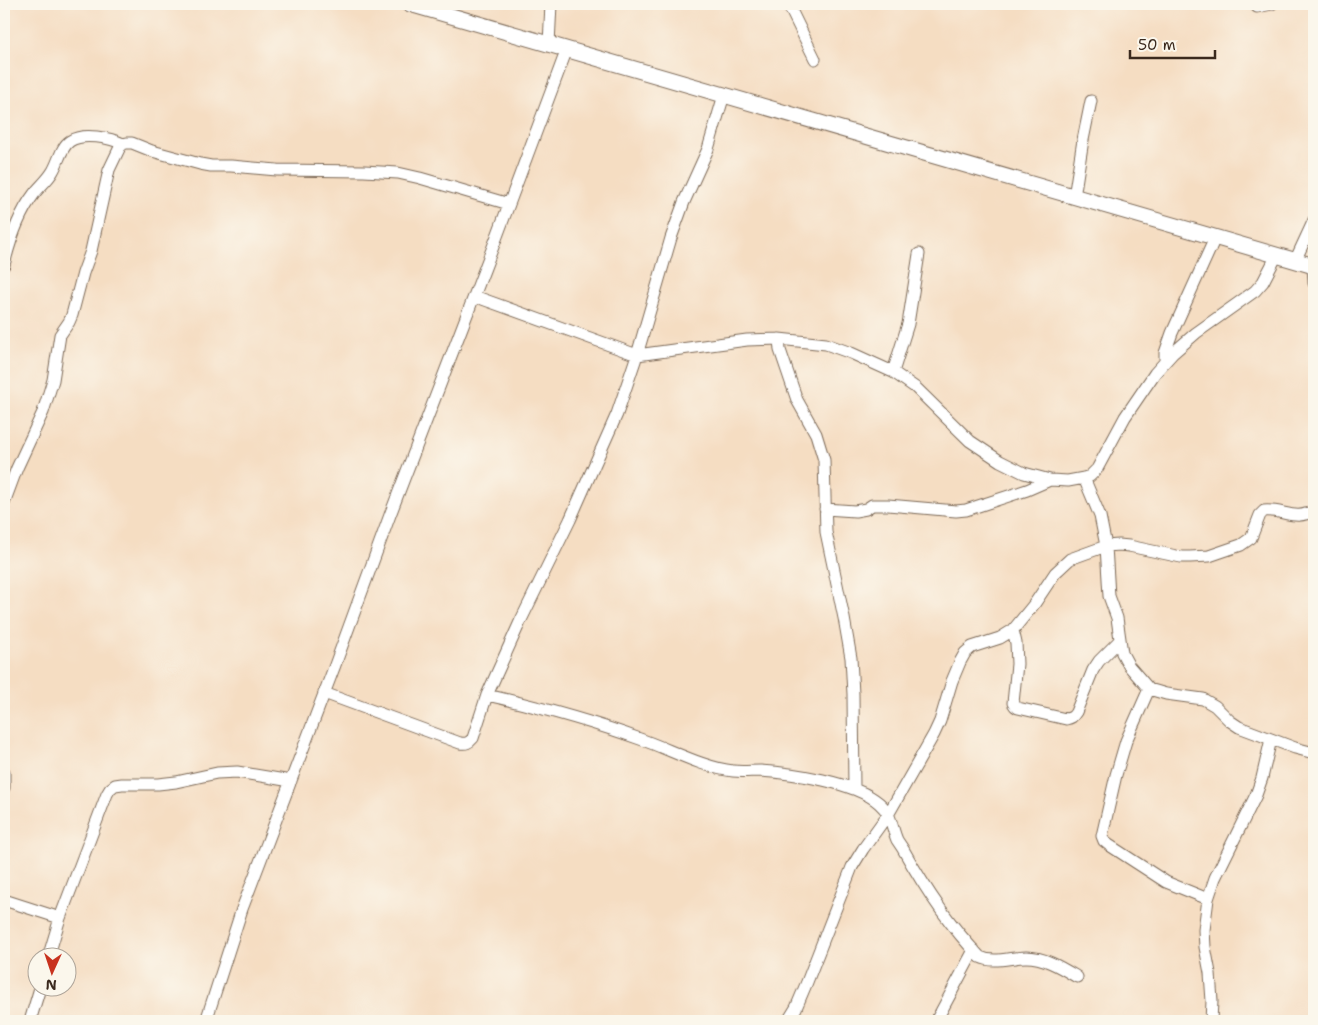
<svg xmlns="http://www.w3.org/2000/svg" width="1318" height="1025" font-family="'Shantell Sans',sans-serif">
  <style>
    .lines { fill: none; stroke-linecap: round; stroke-linejoin: round }
    .minor-casing { stroke: #7c6957; stroke-width: 13 }
    .major-casing { stroke: #7c6957; stroke-width: 17 }
    .minor { stroke: #fff; stroke-width: 11 }
    .major { stroke: #fff; stroke-width: 15 }
  </style>
  <rect width="100%" height="100%" fill="#fbf7ec"/>
  <filter id="ink" filterUnits="userSpaceOnUse"><feTurbulence type="fractalNoise" baseFrequency=".02" numOctaves="2"/><feDisplacementMap in="SourceGraphic" scale="10" xChannelSelector="R" yChannelSelector="G"/><feConvolveMatrix kernelMatrix="1 2 1 2 8 2 1 2 1" color-interpolation-filters="sRGB"/></filter>
  <filter id="wash" filterUnits="userSpaceOnUse"><feTurbulence type="fractalNoise" baseFrequency=".0096" numOctaves="4" result="noise"/><feDisplacementMap in="SourceGraphic" scale="20" xChannelSelector="R" yChannelSelector="G"/><feGaussianBlur stdDeviation="1.12" result="paint"/><feColorMatrix in="noise" values="0 0 0 0 0 0 0 0 0 0 0 0 0 0 0 0 0 1.4 0 .05"/><feComposite in="paint" operator="in"/></filter>
  <g filter="url(#wash)">
    <rect width="100%" height="100%" fill="#f5ddc2"/>
  </g>
  <g filter="url(#ink)">
    <g class="lines">
      <!-- minor casing -->
      <g class="minor-casing">
        <path id="minor" d="M 788,4 L 815,59
          M 1257,7 L 1272,4
          M 549,44 L 551,4
          M 1074,197 L 1083,140 L 1091,101
          M 1295,261 L 1314,220
          M 4,265 C 10,240 18,215 34,194 C 40,186 48,180 53,171 C 59,161 61,147 70,141 C 83,132 111,138 123,144 L 127,143 L 132,143 L 152,151 L 200,164 L 211,166 L 231,166 L 277,170 L 364,171 L 398,173 L 420,178 L 509,204
          M 1313,266 L 1314,283
          M 474,296 L 637,355 L 747,340 L 779,339 L 826,344 L 851,353 L 893,372 L 916,388 L 970,441 L 1000,461 L 1024,473 L 1050,480 L 1068,481 L 1084,478 L 1090,476 L 1097,469 L 1125,417 L 1155,373 L 1173,353 L 1196,333 L 1255,291 L 1263,282 L 1277,255
          M 779,339 L 780,350 L 797,400 L 816,434 L 824,460 L 826,532 L 844,618 L 851,658 L 853,694 L 854,789
          M 1165,361 L 1165,353 L 1172,333 L 1215,238
          M 893,372 L 908,324 L 919,254
          M 1084,478 L 1100,516 L 1106,546 L 1109,596 L 1117,618 L 1122,653 L 1129,666 L 1149,689 L 1166,694 L 1203,699 L 1215,706 L 1230,721 L 1239,727 L 1295,748 L 1314,753
          M 4,503 L 17,468 L 43,412 L 53,380 L 60,335 L 69,322 L 72,315 L 83,273 L 91,251 L 109,170 L 120,147 L 123,144
          M 825,509 L 855,511 L 866,509 L 872,505 L 888,505 L 956,511 L 966,510 L 1027,490 L 1050,480
          M 1013,630 L 1016,643 L 1017,664 L 1013,703 L 1015,706 L 1018,708 L 1066,719 C 1071,718 1073,717 1076,712 L 1093,670 L 1099,661 L 1119,641
          M 1149,689 L 1126,741 L 1116,775 L 1102,836 L 1104,841 L 1109,845 L 1166,882 L 1208,899
          M 324,693 L 460,743 C 466,744 469,743 473,738 L 487,695 L 520,622 L 570,520 L 617,414 L 637,355 L 671,238 L 684,202 L 708,149 L 724,95
          M 487,695 C 539,707 590,721 640,739 C 669,749 704,768 733,771 C 742,772 751,771 760,771 C 792,773 855,782 879,803 C 892,814 891,826 897,840 C 899,843 901,846 903,849 C 924,887 949,925 980,957 C 994,964 1011,957 1026,957 C 1045,957 1062,968 1077,977
          M 4,773 L 4,788
          M 4,900 L 60,918
          M 48,958 L 60,918 L 107,794 L 110,789 L 115,785 L 122,784 L 158,784 L 176,782 L 217,773 L 237,772 L 291,781
          M 30,1021 L 40,988
          M 206,1021 L 242,909 L 335,665 L 390,515 L 496,239 L 567,49
          M 788,1021 L 796,1008 L 807,982 L 852,867 L 863,849 L 889,813 L 934,734 L 940,721 L 952,681 L 960,662 L 965,653 L 972,647 L 1000,638 L 1013,630 L 1035,603 L 1055,573 L 1070,559 L 1106,546 L 1119,545 L 1129,546 L 1181,557 L 1190,557 L 1209,556 L 1241,545 L 1251,538 L 1260,515 L 1264,511 C 1283,509 1296,522 1314,510
          M 936,1021 L 974,950
          M 1211,1021 L 1212,1001 L 1210,973 L 1205,947 L 1204,930 L 1208,899 L 1215,878 L 1256,795 L 1262,778 L 1271,739"/>
      </g>
      <!-- major casing -->
      <g class="major-casing">
        <path id="major" d="M 410,4 L 1314,266"/>
      </g>
      <!-- minor -->
      <use href="#minor" class="minor"/>
      <!-- major -->
      <use href="#major" class="major"/>
    </g>
  </g>
  <!-- margin -->
  <rect width="1318" height="1025" fill="none" stroke="#fbf7ec" stroke-width="20"/>
  <!-- north arrow -->
  <g transform="translate(52 972) rotate(183)"><circle r="24" fill="#fbf7ec" stroke="#aea59a"/>
  <path d="M0-4L9 19L0 12L-9 19Z" fill="#c8321e"/>
  <text y="-8" font-size="14" font-weight="bold" text-anchor="middle" fill="#3b2a1e">N</text>
  </g>
  <!-- scale -->
  <path d="M1130 50v8h85v-8" fill="none" stroke="#3b2a1e" stroke-width="2.5"/>
  <text x="1138" y="50" font-size="15" fill="#3b2a1e" stroke="#fbf7ec" stroke-width="4" paint-order="stroke">50 m</text>
</svg>
